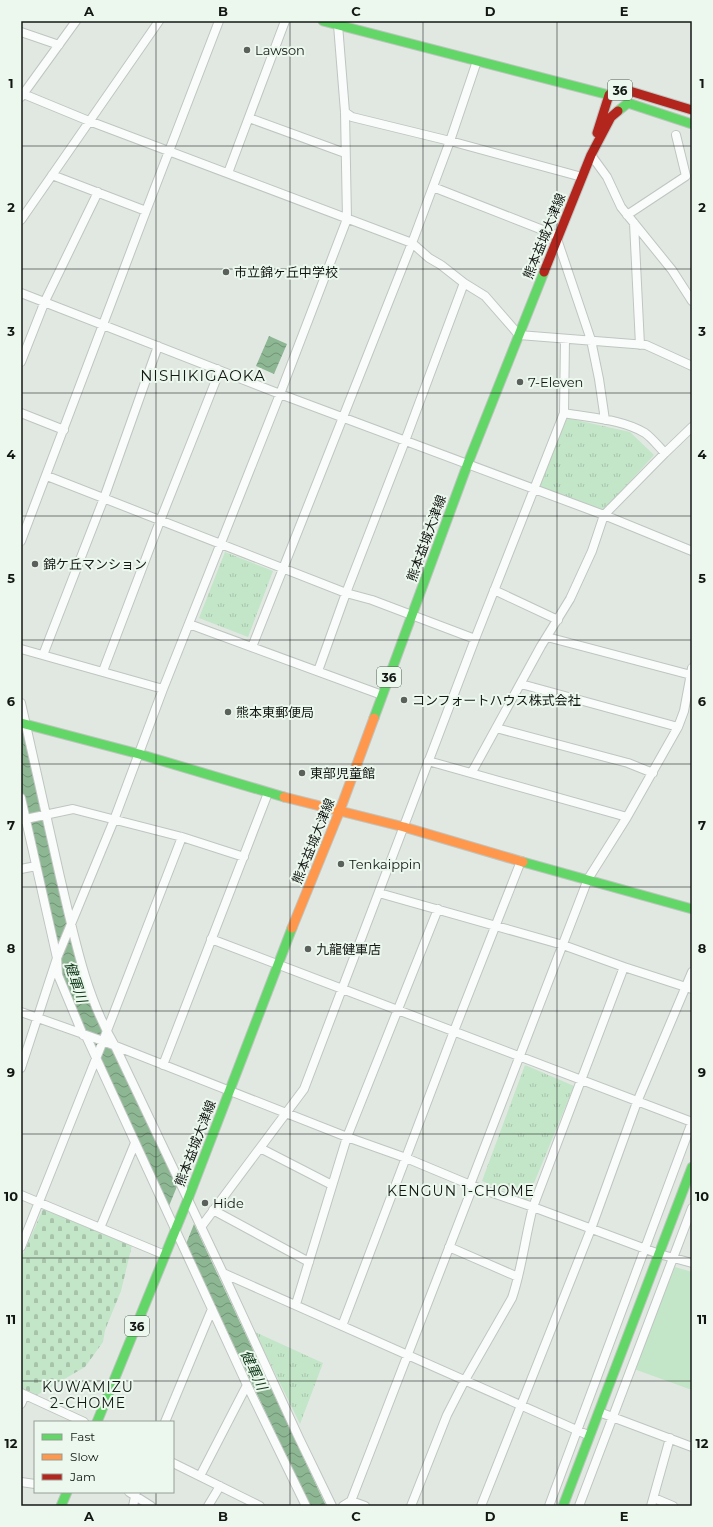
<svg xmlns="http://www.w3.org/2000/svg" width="713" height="1527" font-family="Montserrat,'Noto Sans JP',sans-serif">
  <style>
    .cemetery { fill: url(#cemetery-stones) }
    .park { fill: url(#park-tufts) }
    .garden { fill: #c3e5c8 }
    .water { fill: url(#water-waves) }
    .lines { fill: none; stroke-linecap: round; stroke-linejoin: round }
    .street-casing { stroke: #bfc5c0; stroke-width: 10 }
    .fast-casing { stroke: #bfc5c0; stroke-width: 11 }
    .slow-casing { stroke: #bfc5c0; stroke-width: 11 }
    .jam-casing { stroke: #bfc5c0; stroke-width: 11 }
    .street { stroke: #fafcfb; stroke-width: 8 }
    .fast { stroke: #63d668; stroke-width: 9 }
    .slow { stroke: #ff974d; stroke-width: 9 }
    .jam { stroke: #b3261e; stroke-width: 9 }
    .grid { fill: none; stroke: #131714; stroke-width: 1; stroke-opacity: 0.55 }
    .poi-dot { fill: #5b605c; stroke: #ecf8ed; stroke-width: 1.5 }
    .labels { text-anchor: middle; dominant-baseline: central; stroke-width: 4; stroke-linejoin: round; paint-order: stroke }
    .shield { fill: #ecf8ed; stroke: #545a55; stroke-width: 1 }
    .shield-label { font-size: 12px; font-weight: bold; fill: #131714 }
    .poi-label { font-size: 13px; fill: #131714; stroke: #ecf8ed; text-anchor: start }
    .street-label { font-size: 13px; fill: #131714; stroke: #ecf8ed }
    .water-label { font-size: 14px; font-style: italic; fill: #0d3717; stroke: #ecf8ed }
    .neighbourhood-label { font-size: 14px; letter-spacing: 1px; fill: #131714; stroke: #ecf8ed }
    .quarter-label { font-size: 15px; letter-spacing: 1px; fill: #131714; stroke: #ecf8ed }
    .neatline { fill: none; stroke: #131714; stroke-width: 1.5 }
    .grid-label { font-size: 13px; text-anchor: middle; font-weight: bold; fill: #131714 }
  </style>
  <defs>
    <pattern id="cemetery-stones" width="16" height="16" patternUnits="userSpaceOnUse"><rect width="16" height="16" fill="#c3e5c8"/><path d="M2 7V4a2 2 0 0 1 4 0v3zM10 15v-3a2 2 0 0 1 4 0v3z" fill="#a7c4ab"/></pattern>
    <pattern id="park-tufts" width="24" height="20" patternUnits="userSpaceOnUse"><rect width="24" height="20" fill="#c3e5c8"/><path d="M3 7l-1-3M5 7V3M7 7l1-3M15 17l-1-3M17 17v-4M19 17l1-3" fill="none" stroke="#a7c4ab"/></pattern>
    <pattern id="water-waves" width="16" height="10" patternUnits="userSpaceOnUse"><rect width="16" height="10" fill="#8db693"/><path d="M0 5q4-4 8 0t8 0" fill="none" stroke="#729377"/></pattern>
  </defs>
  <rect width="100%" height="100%" fill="#e1e8e2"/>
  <!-- cemetery -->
  <path class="cemetery" d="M 43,1209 L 132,1245 L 121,1291 L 105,1330 L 103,1342 L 85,1367 L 37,1395 L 21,1388 L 21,1259 Z"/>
  <!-- park -->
  <path class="park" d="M 567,418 L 630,432 L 654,455 L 604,510 L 536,488 Z
    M 225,552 L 273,571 L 248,637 L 199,618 Z
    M 525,1065 L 574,1086 L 527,1200 L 482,1181 Z
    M 255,1332 L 323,1363 L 300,1424 Z"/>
  <!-- garden -->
  <path class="garden" d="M 675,1267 L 692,1272 L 692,1390 L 634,1369 Z"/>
  <!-- water -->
  <path class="water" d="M 269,336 L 287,344 L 274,374 L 256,366 Z
    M 21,716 L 74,953 L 85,991 L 99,1020 L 99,1024 L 178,1184 L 169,1206 L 152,1174 L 63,981 L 54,934 L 21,788 Z
    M 194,1224 L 326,1506 L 310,1506 L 186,1244 Z"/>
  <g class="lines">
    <!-- street casing -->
    <g class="street-casing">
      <path id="street" d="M 21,32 L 59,45
        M 21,93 L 89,121 L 412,243 L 429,258 L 441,265 L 464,283 L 485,296 L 519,335 L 646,345 L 692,366
        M 21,97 L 76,21
        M 345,112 L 352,117 L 450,141 L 582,177
        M 249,118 L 345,153
        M 591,155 L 607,177 L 621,207 L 672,270 L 692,301
        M 228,173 L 285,21
        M 52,175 L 146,211
        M 433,187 L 558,236
        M 627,215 L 686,176 L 676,135
        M 21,220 L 159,21
        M 634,223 L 640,345
        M 557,239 L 591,340 L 599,379 L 605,420
        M 21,293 L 280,394 L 604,515 L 692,551
        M 21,362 L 45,301 L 98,192
        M 21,413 L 64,430
        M 564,413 C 590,418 622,419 645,433 C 652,438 658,446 665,453
        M 47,476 L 346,593 L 372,600 L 475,639
        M 21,541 L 146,211 L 219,21
        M 494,590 L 558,620
        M 189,624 L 382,695
        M 547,637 L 691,675
        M 252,647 L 412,243 L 450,141 L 477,61
        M 21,649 L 163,689
        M 43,655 L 104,498 L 158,346
        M 103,671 L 160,521 L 216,380 L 217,369
        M 318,671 L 346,593 L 405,441 L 464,283
        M 521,684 L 678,727
        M 21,703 C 34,761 47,819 60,877 C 74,935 85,995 115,1046 L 223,1273 L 299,1438 L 332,1506
        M 496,728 L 628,763 L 653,773
        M 428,761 L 627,817
        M 472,772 L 541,646 L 570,599 L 592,551 L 604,515 L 665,453 L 692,427
        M 21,798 L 57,958 L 58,975 L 83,1035
        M 21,820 L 73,809 L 182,837 L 244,857
        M 21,869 L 36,866
        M 379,893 L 563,945 L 624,967 L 692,989
        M 211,939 L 692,1122
        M 21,1012 L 103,1041 L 347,1137 L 406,1158 L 473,1186 L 533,1207 L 659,1254 L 692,1263
        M 86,1036 L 247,1385 L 306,1506
        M 163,1065 L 268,793
        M 21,1068 L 57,958 L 114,820 L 163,689 L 280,394 L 347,219 L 345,112 L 338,25
        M 260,1148 L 332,1185
        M 470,1185 L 588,879 L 627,817 L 678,727 L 684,711 L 692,668
        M 21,1195 L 165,1255
        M 213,1210 L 309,1262
        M 201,1227 L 304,1089 L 475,639 L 564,413 L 565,339
        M 100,1228 L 135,1143
        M 21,1247 L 103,1041 L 182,837
        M 449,1247 L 518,1277
        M 223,1273 L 590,1436
        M 296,1304 L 347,1137 L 438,909
        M 342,1326 L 454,1031 L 521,861
        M 21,1393 L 84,1422
        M 21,1404 L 25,1395
        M 599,1412 L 692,1447
        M 165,1422 L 212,1309
        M 173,1463 L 260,1506
        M 200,1476 L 247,1385
        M 21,1482 L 35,1484
        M 129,1492 L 151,1506
        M 654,1498 L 673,1506
        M 351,1501 L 365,1506
        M 133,1506 L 136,1492
        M 208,1506 L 220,1486
        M 343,1506 L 351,1501 L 473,1186
        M 411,1506 L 447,1415 L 465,1380 L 512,1298 C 522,1269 525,1237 533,1207 L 624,967
        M 481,1506 L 591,1229 L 637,1102 L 692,972
        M 549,1506 L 692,1122
        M 579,1506 L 692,1208
        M 651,1506 L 670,1438"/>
    </g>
    <!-- fast casing -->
    <g class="fast-casing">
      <path id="fast" d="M 323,21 L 609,95
        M 618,111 L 628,103 L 692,124
        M 374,718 L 468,463 L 544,272
        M 21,723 L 139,754 L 284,797
        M 523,862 L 692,909
        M 97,1422 L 188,1199 L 292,928
        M 61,1506 L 67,1492
        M 563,1506 L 692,1167"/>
    </g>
    <!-- slow casing -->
    <g class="slow-casing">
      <path id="slow" d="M 284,797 L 404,827 L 523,862
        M 292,928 L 340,810 L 374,718"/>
    </g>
    <!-- jam casing -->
    <g class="jam-casing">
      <path id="jam" d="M 597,133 L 609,95 L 616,90 L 623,89 L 692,110
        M 544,272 L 591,155 L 611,117 L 618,111"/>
    </g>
    <!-- street -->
    <use href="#street" class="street"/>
    <!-- fast -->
    <use href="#fast" class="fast"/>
    <!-- slow -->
    <use href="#slow" class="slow"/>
    <!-- jam -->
    <use href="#jam" class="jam"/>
  </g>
  <!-- grid -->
  <path class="grid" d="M 156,21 L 156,1422M 290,21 L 290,1506M 423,21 L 423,1506M 557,21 L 557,1506M 21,146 L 692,146M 21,269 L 692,269M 21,393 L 692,393M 21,516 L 692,516M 21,640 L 692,640M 21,764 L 692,764M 21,887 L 692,887M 21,1011 L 692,1011M 21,1134 L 692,1134M 21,1258 L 692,1258M 21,1381 L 692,1381M 156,1492 L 156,1506"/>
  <!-- markers -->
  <g class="poi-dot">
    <circle cx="247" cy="50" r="4"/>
    <circle cx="226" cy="272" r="4"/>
    <circle cx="520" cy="382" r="4"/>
    <circle cx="35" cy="564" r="4"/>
    <circle cx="404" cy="700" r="4"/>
    <circle cx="228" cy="712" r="4"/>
    <circle cx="302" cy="773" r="4"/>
    <circle cx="341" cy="864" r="4"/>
    <circle cx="308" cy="949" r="4"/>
    <circle cx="205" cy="1203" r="4"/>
  </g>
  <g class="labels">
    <!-- shield labels -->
    <g class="shield">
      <rect x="608" y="80" width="24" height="20" rx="3"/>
      <rect x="377" y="667" width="24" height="20" rx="3"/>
      <rect x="125" y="1316" width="24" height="20" rx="3"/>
    </g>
    <g class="shield-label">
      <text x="620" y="90">36</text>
      <text x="389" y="677">36</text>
      <text x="137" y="1326">36</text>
    </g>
    <!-- poi labels -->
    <g class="poi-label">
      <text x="255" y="50">Lawson</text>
      <text x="234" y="272">市立錦ヶ丘中学校</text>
      <text x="528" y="382">7-Eleven</text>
      <text x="43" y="564">錦ケ丘マンション</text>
      <text x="412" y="700">コンフォートハウス株式会社</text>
      <text x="236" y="712">熊本東郵便局</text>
      <text x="310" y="773">東部児童館</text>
      <text x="349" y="864">Tenkaippin</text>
      <text x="316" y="949">九龍健軍店</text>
      <text x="213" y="1203">Hide</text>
    </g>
    <!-- street labels -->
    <g class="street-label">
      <text transform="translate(544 236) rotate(-68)">熊本益城大津線</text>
      <text transform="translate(426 538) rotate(-70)">熊本益城大津線</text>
      <text transform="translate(313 841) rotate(-68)">熊本益城大津線</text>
      <text transform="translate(195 1143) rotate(-69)">熊本益城大津線</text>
    </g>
    <!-- water labels -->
    <g class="water-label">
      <text transform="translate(76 982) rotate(72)">健軍川</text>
      <text transform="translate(254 1370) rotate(65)">健軍川</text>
    </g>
    <!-- neighbourhood labels -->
    <g class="neighbourhood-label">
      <text x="461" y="1191">KENGUN 1-CHOME</text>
      <text x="88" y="1387">KUWAMIZU<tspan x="88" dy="16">2-CHOME</tspan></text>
    </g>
    <!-- quarter labels -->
    <g class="quarter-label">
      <text x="203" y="375">NISHIKIGAOKA</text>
    </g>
  </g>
  <!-- border -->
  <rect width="713" height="1527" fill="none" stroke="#ecf8ed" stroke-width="44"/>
  <!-- legend -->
  <rect x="34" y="1421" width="140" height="72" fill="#ecf8ed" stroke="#959e96"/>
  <rect x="42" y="1434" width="20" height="6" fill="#63d668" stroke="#959e96"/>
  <text x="70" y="1441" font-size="12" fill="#131714">Fast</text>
  <rect x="42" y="1454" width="20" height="6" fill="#ff974d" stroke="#959e96"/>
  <text x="70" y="1461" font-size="12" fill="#131714">Slow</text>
  <rect x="42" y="1474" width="20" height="6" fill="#b3261e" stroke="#959e96"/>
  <text x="70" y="1481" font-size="12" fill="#131714">Jam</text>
  <rect x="22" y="22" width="669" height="1483" class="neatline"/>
  <g class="grid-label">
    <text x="89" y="16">A</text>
    <text x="223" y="16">B</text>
    <text x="356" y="16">C</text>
    <text x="490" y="16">D</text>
    <text x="624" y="16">E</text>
    <text x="11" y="88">1</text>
    <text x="702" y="88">1</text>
    <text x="11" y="212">2</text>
    <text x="702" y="212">2</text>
    <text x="11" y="336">3</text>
    <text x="702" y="336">3</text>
    <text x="11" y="459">4</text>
    <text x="702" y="459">4</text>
    <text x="11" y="583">5</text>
    <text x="702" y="583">5</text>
    <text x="11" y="706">6</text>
    <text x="702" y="706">6</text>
    <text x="11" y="830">7</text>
    <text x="702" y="830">7</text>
    <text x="11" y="953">8</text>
    <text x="702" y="953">8</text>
    <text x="11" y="1077">9</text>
    <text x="702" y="1077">9</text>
    <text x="11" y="1201">10</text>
    <text x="702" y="1201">10</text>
    <text x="11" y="1324">11</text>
    <text x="702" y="1324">11</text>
    <text x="11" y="1448">12</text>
    <text x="702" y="1448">12</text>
    <text x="89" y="1521">A</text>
    <text x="223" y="1521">B</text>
    <text x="356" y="1521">C</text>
    <text x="490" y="1521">D</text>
    <text x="624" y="1521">E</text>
  </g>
</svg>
